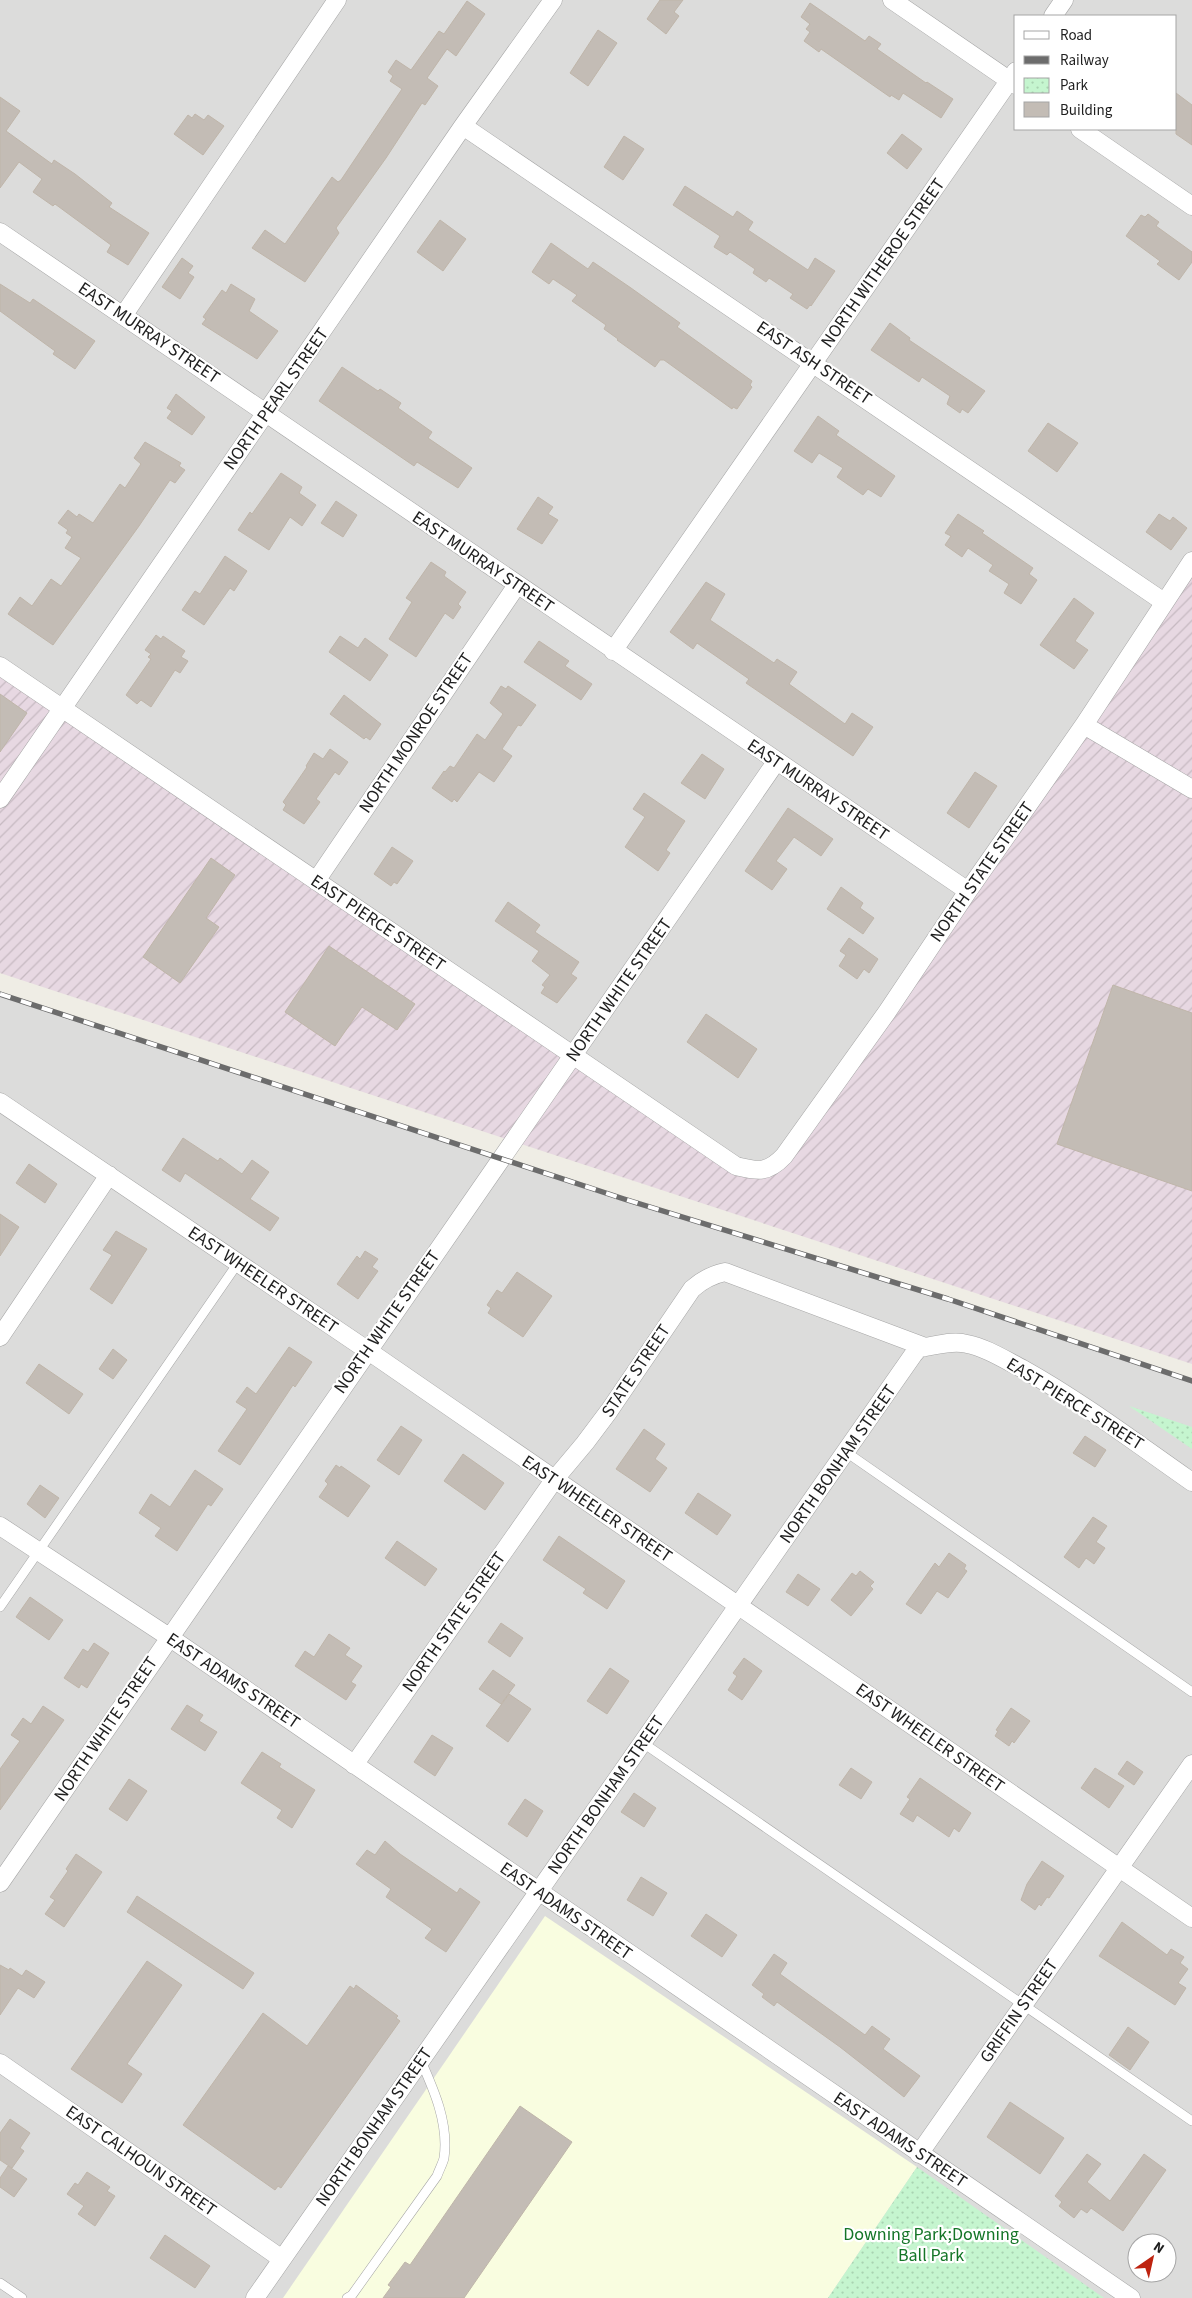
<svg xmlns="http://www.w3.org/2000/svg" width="1192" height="2298" font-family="'Source Sans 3',sans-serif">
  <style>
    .residential { fill: #dcdcdb; fill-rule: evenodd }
    .industrial { fill: url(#industrial-furrows) }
    .education { fill: #f9fde0 }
    .park { fill: url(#park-dots) }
    .building { fill: #c3bcb5; stroke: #bfb5a9 }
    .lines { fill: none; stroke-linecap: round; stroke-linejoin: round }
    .lane-casing { stroke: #a5a5a5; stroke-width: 10 }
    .street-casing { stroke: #a5a5a5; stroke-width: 19 }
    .lane { stroke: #fff; stroke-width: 9 }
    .street { stroke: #fff; stroke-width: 18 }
    .rail-casing { stroke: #6c6c6c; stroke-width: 5.5 }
    .rail { stroke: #fff; stroke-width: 4; stroke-dasharray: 11; stroke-linecap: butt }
    .labels { text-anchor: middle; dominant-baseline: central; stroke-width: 4.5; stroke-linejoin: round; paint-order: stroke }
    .street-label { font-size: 18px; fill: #1e1e1e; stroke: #fff }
    .park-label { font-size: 18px; fill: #147527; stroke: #fff }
  </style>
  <defs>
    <pattern id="industrial-furrows" width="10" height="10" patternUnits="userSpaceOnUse" patternTransform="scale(1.25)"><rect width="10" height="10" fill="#e7d8e2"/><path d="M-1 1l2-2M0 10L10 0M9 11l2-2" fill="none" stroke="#c6b9c1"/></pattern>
    <pattern id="park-dots" width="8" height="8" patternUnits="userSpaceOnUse" patternTransform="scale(1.25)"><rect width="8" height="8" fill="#c5f5cf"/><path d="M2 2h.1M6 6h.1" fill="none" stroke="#a9d2b1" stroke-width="1.8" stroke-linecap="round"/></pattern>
  </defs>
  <rect width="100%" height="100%" fill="#efede5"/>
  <!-- residential -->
  <path class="residential" d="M 0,0 L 1192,0 L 1192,561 L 788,1149 L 759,1171 L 0,666 ZM 1016,16 L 1176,16 L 1176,129 L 1016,129 Z
    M 0,994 L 624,1199 L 849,1267 L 1192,1379 L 1192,2298 L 0,2298 ZM 1137,2243 L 1167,2243 L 1167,2273 L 1137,2273 Z"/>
  <!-- industrial -->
  <path class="industrial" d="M 1192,561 L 1192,1364 L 0,973 L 0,666 L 736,1166 L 771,1168 Z"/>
  <!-- education -->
  <path class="education" d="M 545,1916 L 917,2167 L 828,2298 L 283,2298 Z"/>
  <!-- park -->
  <path class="park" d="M 1129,1406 L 1192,1427 L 1192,1449 Z
    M 917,2167 L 1104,2298 L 828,2298 Z"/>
  <!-- building -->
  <path class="building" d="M 660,0 L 683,0 L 674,12 L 679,16 L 666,34 L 647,19 Z
    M 467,1 L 485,14 L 456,56 L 447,49 L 427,78 L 438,86 L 425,105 L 422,103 L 386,158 L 336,228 L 339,233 L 305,282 L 252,248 L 265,230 L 285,244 L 332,177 L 338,182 L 341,180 L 402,89 L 390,81 L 393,76 L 388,72 L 396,60 L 411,70 L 439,31 L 444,34 Z
    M 810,3 L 865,41 L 869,36 L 881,44 L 877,49 L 926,83 L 927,82 L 953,99 L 941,118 L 903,93 L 899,100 L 891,95 L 890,97 L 821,49 L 819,52 L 804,41 L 810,32 L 806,29 L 810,24 L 801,17 Z
    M 598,30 L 617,43 L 588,86 L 570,73 Z
    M 1176,93 L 1192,105 L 1192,145 L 1176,134 Z
    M 0,97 L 20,111 L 6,131 L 52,164 L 54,160 L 75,174 L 112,203 L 109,207 L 149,233 L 128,265 L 107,252 L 111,245 L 55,204 L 53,206 L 33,192 L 42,179 L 19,162 L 0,188 Z
    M 195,114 L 204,120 L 208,115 L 224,126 L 203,155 L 174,134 L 188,115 L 192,118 Z
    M 902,134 L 922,149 L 907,169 L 887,153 Z
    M 624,136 L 644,149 L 623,180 L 604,167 Z
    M 685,186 L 733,217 L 737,211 L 753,222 L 748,230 L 808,270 L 815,258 L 835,271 L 811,306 L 810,305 L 807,309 L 790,298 L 793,294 L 769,278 L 766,282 L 753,273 L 755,269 L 730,252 L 727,255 L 714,247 L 720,236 L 673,205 Z
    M 1148,214 L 1159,222 L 1156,226 L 1192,252 L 1192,262 L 1179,280 L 1157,264 L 1160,261 L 1126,236 L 1141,215 L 1145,217 Z
    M 440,220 L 466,239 L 443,271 L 417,252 Z
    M 551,243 L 588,269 L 593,262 L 631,288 L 680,323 L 677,327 L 752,381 L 750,385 L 752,387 L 737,409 L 733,407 L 732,409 L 664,360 L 660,360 L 655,367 L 617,340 L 618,339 L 604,329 L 606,325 L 572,301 L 577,295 L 553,279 L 549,284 L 532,272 Z
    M 182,258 L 193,266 L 188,273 L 194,277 L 180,299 L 162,287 Z
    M 0,284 L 30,303 L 33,299 L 95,341 L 75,369 L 53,354 L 55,351 L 0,311 Z
    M 231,284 L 255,299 L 249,311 L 278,331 L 257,359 L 202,324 L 206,319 L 203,317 L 222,290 L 226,293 Z
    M 890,323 L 910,338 L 909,340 L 985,391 L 968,413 L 962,409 L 960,413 L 947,404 L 950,396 L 922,377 L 919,382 L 871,350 Z
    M 342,367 L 378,391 L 380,389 L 401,403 L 398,408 L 432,432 L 428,438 L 472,468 L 458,488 L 417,462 L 414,466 L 319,401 Z
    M 176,394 L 205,417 L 192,435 L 167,418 L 172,411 L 167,408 Z
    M 818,416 L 839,431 L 836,435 L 895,476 L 881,497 L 868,489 L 863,495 L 837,477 L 843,468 L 819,453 L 812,463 L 794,451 Z
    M 1048,423 L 1078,443 L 1057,472 L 1028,451 Z
    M 145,442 L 181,463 L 179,466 L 185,470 L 175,483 L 170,480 L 139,526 L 53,645 L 8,614 L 20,597 L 32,606 L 51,579 L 61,586 L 81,558 L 65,548 L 72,537 L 66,533 L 68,530 L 58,523 L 68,510 L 77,517 L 79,514 L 93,523 L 120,484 L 125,488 L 141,464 L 134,458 Z
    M 281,473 L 302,487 L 299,493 L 316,505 L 302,526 L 290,517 L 269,550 L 238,530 L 250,512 L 252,514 Z
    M 538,497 L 553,507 L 548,514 L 558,520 L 542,544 L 517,529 Z
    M 336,501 L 357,515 L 343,537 L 321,523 Z
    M 958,514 L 984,531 L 982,533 L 1033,568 L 1029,574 L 1037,580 L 1021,604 L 1004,593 L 1009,584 L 989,571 L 993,565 L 968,548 L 962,557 L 945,545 L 951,536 L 945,533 Z
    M 1159,514 L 1170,521 L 1173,517 L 1187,528 L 1171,550 L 1146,532 Z
    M 225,556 L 247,571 L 234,591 L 230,588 L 204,625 L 182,610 L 195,591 L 200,594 Z
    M 431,562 L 446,572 L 444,576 L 466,592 L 458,604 L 461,607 L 453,619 L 445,613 L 416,657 L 389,639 L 412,602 L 406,598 Z
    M 706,582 L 725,594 L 710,620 L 774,663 L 777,659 L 797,672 L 789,684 L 845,724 L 852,713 L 873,727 L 853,756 L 746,683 L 749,679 L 697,643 L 693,649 L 670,632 Z
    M 1074,598 L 1094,613 L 1075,641 L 1088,650 L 1074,669 L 1040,645 Z
    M 156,635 L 161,639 L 163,636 L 185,651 L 181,657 L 188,661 L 180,673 L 175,670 L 151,707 L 141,700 L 137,704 L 126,695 L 151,659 L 148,657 L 151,654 L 145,650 Z
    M 340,636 L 358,648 L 365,638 L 388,655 L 370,681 L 329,652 Z
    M 539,641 L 569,661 L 565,666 L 592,684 L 581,700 L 524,662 Z
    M 501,686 L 506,689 L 508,686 L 536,705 L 521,726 L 518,725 L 502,749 L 512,756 L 494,782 L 479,772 L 457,802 L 454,799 L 452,802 L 432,788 L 444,771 L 445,772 L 450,766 L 454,768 L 477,734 L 485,740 L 503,714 L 490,703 Z
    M 0,694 L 27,713 L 0,752 Z
    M 344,695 L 381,724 L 370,740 L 366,737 L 364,739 L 330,714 Z
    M 330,749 L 348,762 L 339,775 L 335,772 L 316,799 L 320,802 L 304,824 L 283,810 L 286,805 L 283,802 L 307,767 L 306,766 L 314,753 L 323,759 Z
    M 702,754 L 724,769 L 705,799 L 681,783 Z
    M 975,772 L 997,786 L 969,828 L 947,813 Z
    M 644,793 L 685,821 L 666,850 L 670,853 L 658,871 L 625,847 L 645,817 L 633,809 Z
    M 788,808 L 833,839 L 821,856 L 794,837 L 776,861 L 787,869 L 772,890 L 745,871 Z
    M 392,847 L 413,861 L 397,884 L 394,882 L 391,886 L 374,874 Z
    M 211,858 L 235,875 L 206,918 L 219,927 L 180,983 L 143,957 Z
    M 841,887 L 863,903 L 860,908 L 874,918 L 863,934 L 827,909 Z
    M 508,902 L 540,925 L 535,932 L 579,962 L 571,974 L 577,978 L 557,1003 L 541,993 L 545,987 L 542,985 L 550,975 L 532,961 L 539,951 L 495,921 Z
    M 849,938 L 878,959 L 869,973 L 864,969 L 857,979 L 839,966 L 846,955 L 840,951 Z
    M 329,946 L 415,1004 L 397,1030 L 362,1007 L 335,1046 L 285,1012 Z
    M 1113,985 L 1192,1013 L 1192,1191 L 1057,1144 Z
    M 706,1014 L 757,1049 L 738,1078 L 687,1042 Z
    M 183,1138 L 218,1161 L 220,1158 L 242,1174 L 252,1160 L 269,1172 L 250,1199 L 279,1218 L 270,1231 L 185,1173 L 180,1182 L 162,1170 Z
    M 29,1164 L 57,1184 L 45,1203 L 16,1183 Z
    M 0,1214 L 19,1227 L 0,1256 Z
    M 116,1231 L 147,1249 L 112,1304 L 90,1289 L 112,1255 L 103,1250 Z
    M 365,1251 L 378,1259 L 372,1267 L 378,1271 L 358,1299 L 337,1284 L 357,1256 L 360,1259 Z
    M 517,1272 L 552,1296 L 523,1337 L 488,1313 L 491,1308 L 487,1305 L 497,1290 L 502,1293 Z
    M 289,1347 L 312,1362 L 295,1387 L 293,1385 L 240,1465 L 218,1451 L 247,1409 L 236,1402 L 247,1387 L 256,1394 Z
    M 113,1349 L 127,1360 L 113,1379 L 99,1369 Z
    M 39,1364 L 83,1394 L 69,1414 L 26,1383 Z
    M 401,1426 L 422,1440 L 399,1475 L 377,1460 Z
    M 644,1429 L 665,1444 L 655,1459 L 667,1468 L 650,1492 L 616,1469 Z
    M 1085,1436 L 1106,1450 L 1095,1467 L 1073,1453 Z
    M 463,1454 L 504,1483 L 485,1510 L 444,1481 Z
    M 336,1465 L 340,1468 L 341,1466 L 370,1486 L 348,1517 L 319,1497 L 328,1484 L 325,1481 Z
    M 195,1470 L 223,1489 L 211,1506 L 208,1504 L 177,1551 L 155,1536 L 161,1528 L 139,1513 L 151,1494 L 170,1507 Z
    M 40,1485 L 59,1498 L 45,1518 L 27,1504 Z
    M 698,1493 L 731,1515 L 717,1535 L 685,1513 Z
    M 1093,1517 L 1107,1526 L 1096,1542 L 1105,1548 L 1094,1564 L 1086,1558 L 1079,1568 L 1064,1557 Z
    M 559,1536 L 625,1581 L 607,1609 L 583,1593 L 586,1589 L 543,1560 Z
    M 397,1541 L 437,1569 L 425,1586 L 385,1558 Z
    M 949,1553 L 966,1565 L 964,1569 L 967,1571 L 948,1598 L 937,1591 L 921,1614 L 906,1604 L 935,1563 L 939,1567 Z
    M 860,1571 L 874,1582 L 870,1586 L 873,1589 L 851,1616 L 831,1600 L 852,1573 L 856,1576 Z
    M 798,1574 L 820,1589 L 808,1606 L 786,1592 Z
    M 30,1597 L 63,1620 L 49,1640 L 16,1617 Z
    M 501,1623 L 523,1638 L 510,1657 L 488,1642 Z
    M 329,1634 L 350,1648 L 345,1655 L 362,1666 L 351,1682 L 356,1685 L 346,1700 L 295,1666 L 305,1651 L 314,1657 Z
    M 94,1643 L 109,1653 L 87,1688 L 81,1684 L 79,1688 L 64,1678 L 83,1649 L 88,1652 Z
    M 744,1658 L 762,1671 L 742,1700 L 728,1690 L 737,1676 L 733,1673 Z
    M 610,1668 L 629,1681 L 607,1714 L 587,1701 Z
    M 493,1670 L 515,1685 L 501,1704 L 479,1689 Z
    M 509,1694 L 531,1709 L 508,1742 L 486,1726 Z
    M 187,1705 L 203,1715 L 199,1721 L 217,1732 L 205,1751 L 171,1729 Z
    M 43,1706 L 64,1720 L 0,1810 L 0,1769 L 20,1741 L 11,1735 L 23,1718 L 31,1724 Z
    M 1011,1708 L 1030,1721 L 1014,1743 L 1012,1741 L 1009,1746 L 995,1736 L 998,1731 L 996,1730 Z
    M 432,1735 L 453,1748 L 435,1776 L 414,1762 Z
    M 262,1752 L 281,1764 L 279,1767 L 315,1790 L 292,1828 L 277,1818 L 282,1810 L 241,1783 Z
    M 1127,1761 L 1143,1772 L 1134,1785 L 1118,1774 Z
    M 851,1768 L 872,1782 L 861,1799 L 839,1785 Z
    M 1095,1768 L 1124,1786 L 1109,1808 L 1081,1788 Z
    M 920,1778 L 971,1813 L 959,1832 L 954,1828 L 949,1837 L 917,1815 L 913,1822 L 900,1814 L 910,1799 L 907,1797 Z
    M 129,1779 L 147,1791 L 127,1821 L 109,1809 Z
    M 634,1793 L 656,1808 L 644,1827 L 621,1812 Z
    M 525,1799 L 543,1811 L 527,1837 L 508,1824 Z
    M 385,1841 L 400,1854 L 457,1893 L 460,1888 L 480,1902 L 446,1952 L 425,1938 L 432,1929 L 386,1897 L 391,1889 L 356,1864 L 367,1850 L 375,1855 Z
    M 76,1854 L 102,1872 L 64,1927 L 45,1914 L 55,1900 L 50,1897 L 68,1871 L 66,1869 Z
    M 1042,1861 L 1064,1876 L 1049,1898 L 1047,1897 L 1041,1906 L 1039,1904 L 1035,1910 L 1021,1900 L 1027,1884 Z
    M 641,1877 L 667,1893 L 653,1916 L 627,1900 Z
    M 137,1896 L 254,1973 L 243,1989 L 127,1912 Z
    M 706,1914 L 737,1935 L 722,1957 L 691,1936 Z
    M 1122,1922 L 1167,1955 L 1171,1949 L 1184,1957 L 1180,1963 L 1188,1969 L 1178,1983 L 1186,1988 L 1175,2005 L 1099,1956 Z
    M 774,1954 L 787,1963 L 780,1974 L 865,2035 L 872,2026 L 890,2039 L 883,2049 L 920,2076 L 904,2097 L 840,2047 L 777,2002 L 774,2006 L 762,1997 L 764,1994 L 752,1985 Z
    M 147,1961 L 182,1985 L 127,2064 L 142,2074 L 122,2103 L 71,2069 Z
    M 0,1965 L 9,1970 L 10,1968 L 22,1976 L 26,1970 L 45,1982 L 34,1998 L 18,1988 L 0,2015 Z
    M 356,1985 L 398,2016 L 396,2018 L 400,2021 L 281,2188 L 278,2186 L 275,2190 L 183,2125 L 263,2013 L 307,2046 L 350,1986 L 354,1989 Z
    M 1128,2027 L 1149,2042 L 1130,2070 L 1109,2055 Z
    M 1010,2102 L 1064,2138 L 1040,2174 L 987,2137 Z
    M 520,2106 L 572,2142 L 464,2298 L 383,2298 L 391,2287 L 388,2285 L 405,2262 L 410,2265 Z
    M 10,2119 L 30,2133 L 20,2148 L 24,2151 L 12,2168 L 0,2160 L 0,2133 Z
    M 1087,2154 L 1101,2164 L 1087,2182 L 1110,2201 L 1144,2154 L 1166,2170 L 1123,2231 L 1091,2208 L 1087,2213 L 1081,2209 L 1074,2218 L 1059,2206 L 1062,2202 L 1055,2196 Z
    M 8,2166 L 27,2179 L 14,2197 L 0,2187 L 0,2178 Z
    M 87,2172 L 110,2187 L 107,2191 L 115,2196 L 95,2226 L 78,2214 L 84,2206 L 67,2194 L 75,2183 L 78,2185 Z
    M 165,2235 L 210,2266 L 195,2288 L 150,2258 Z"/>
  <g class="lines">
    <!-- lane casing -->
    <g class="lane-casing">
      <path id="lane" d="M 846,1452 L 1192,1692
        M 0,1607 L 238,1263
        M 643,1743 L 1192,2121
        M 0,2283 L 22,2298
        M 347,2298 L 352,2295 L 437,2176 C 439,2170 443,2163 444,2158 C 449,2124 434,2090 421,2061"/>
    </g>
    <!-- street casing -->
    <g class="street-casing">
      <path id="street" d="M 892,0 L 1016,85
        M 1053,16 L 1064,0
        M 463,126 L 1164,602
        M 1080,129 L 1192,206
        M 0,232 L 968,891
        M 123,316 L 337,0
        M 613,651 L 1016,71
        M 0,666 L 736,1166 C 757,1171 767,1174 784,1156 L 887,1012 L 968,891 L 1084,725 L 1192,561
        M 1084,725 L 1192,789
        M 0,799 L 463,126 L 553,0
        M 316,881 L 517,585
        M 0,1102 L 367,1350 L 1192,1918
        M 0,1337 L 109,1175
        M 0,1526 L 169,1637 L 1131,2298
        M 354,1765 L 554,1480 L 585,1443 L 609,1411 L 692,1289 C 702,1280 711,1275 725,1272 L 925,1347 C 938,1345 954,1340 967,1344 C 987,1348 1005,1360 1023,1369 C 1082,1402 1136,1443 1192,1482
        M 0,1883 L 776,762
        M 0,2063 L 282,2259
        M 919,2154 L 1192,1764
        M 255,2298 L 913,1355 L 919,1348 L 925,1347"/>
    </g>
    <!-- lane -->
    <use href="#lane" class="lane"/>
    <!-- street -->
    <use href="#street" class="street"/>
    <!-- rail casing -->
    <g class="rail-casing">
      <path id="rail" d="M 0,994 L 624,1199 L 948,1299 L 1192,1381"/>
    </g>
    <!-- rail -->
    <use href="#rail" class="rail"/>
  </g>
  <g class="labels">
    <!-- street labels -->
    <g class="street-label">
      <text transform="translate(883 263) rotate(-55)">NORTH WITHEROE STREET</text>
      <text transform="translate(149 333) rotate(34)">EAST MURRAY STREET</text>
      <text transform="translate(814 363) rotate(34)">EAST ASH STREET</text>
      <text transform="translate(276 399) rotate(-55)">NORTH PEARL STREET</text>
      <text transform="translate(483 562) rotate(34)">EAST MURRAY STREET</text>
      <text transform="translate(416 733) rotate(-56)">NORTH MONROE STREET</text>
      <text transform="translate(818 790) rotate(34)">EAST MURRAY STREET</text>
      <text transform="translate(982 872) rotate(-55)">NORTH STATE STREET</text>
      <text transform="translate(378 923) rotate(34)">EAST PIERCE STREET</text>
      <text transform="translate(619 990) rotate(-55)">NORTH WHITE STREET</text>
      <text transform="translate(263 1280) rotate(34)">EAST WHEELER STREET</text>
      <text transform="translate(387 1322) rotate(-55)">NORTH WHITE STREET</text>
      <text transform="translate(636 1371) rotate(-56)">STATE STREET</text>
      <text transform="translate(1075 1404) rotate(32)">EAST PIERCE STREET</text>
      <text transform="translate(838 1464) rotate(-55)">NORTH BONHAM STREET</text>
      <text transform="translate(597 1509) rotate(34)">EAST WHEELER STREET</text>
      <text transform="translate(454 1622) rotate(-55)">NORTH STATE STREET</text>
      <text transform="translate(233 1681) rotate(34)">EAST ADAMS STREET</text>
      <text transform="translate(106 1729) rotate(-56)">NORTH WHITE STREET</text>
      <text transform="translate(930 1738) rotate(35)">EAST WHEELER STREET</text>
      <text transform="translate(606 1795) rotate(-55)">NORTH BONHAM STREET</text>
      <text transform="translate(566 1911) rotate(35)">EAST ADAMS STREET</text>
      <text transform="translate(1019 2011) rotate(-55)">GRIFFIN STREET</text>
      <text transform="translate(374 2127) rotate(-55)">NORTH BONHAM STREET</text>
      <text transform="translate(900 2140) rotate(34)">EAST ADAMS STREET</text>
      <text transform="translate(141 2161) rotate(35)">EAST CALHOUN STREET</text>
    </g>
    <!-- park labels -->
    <g class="park-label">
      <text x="931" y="2234">Downing Park;Downing<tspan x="931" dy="21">Ball Park</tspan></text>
    </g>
  </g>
  <!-- legend -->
  <rect x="1014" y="15" width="162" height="115" fill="#ffffff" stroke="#a5a5a5"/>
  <rect x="1024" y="31" width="25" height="8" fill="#ffffff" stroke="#a5a5a5"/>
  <text x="1060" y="40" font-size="15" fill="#1e1e1e">Road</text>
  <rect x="1024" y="56" width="25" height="8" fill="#6c6c6c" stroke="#a5a5a5"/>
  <text x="1060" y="65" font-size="15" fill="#1e1e1e">Railway</text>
  <rect x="1024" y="78" width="25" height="15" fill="url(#park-dots)" stroke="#a5a5a5"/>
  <text x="1060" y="90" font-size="15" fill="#1e1e1e">Park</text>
  <rect x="1024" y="102" width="25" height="15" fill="#c3bcb5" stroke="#a5a5a5"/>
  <text x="1060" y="115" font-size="15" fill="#1e1e1e">Building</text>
  <!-- north arrow -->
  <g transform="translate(1152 2258) rotate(34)"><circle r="24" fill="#ffffff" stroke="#a5a5a5"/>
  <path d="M0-4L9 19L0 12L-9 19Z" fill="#be230f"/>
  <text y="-8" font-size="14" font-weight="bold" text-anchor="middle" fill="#1e1e1e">N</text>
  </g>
</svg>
